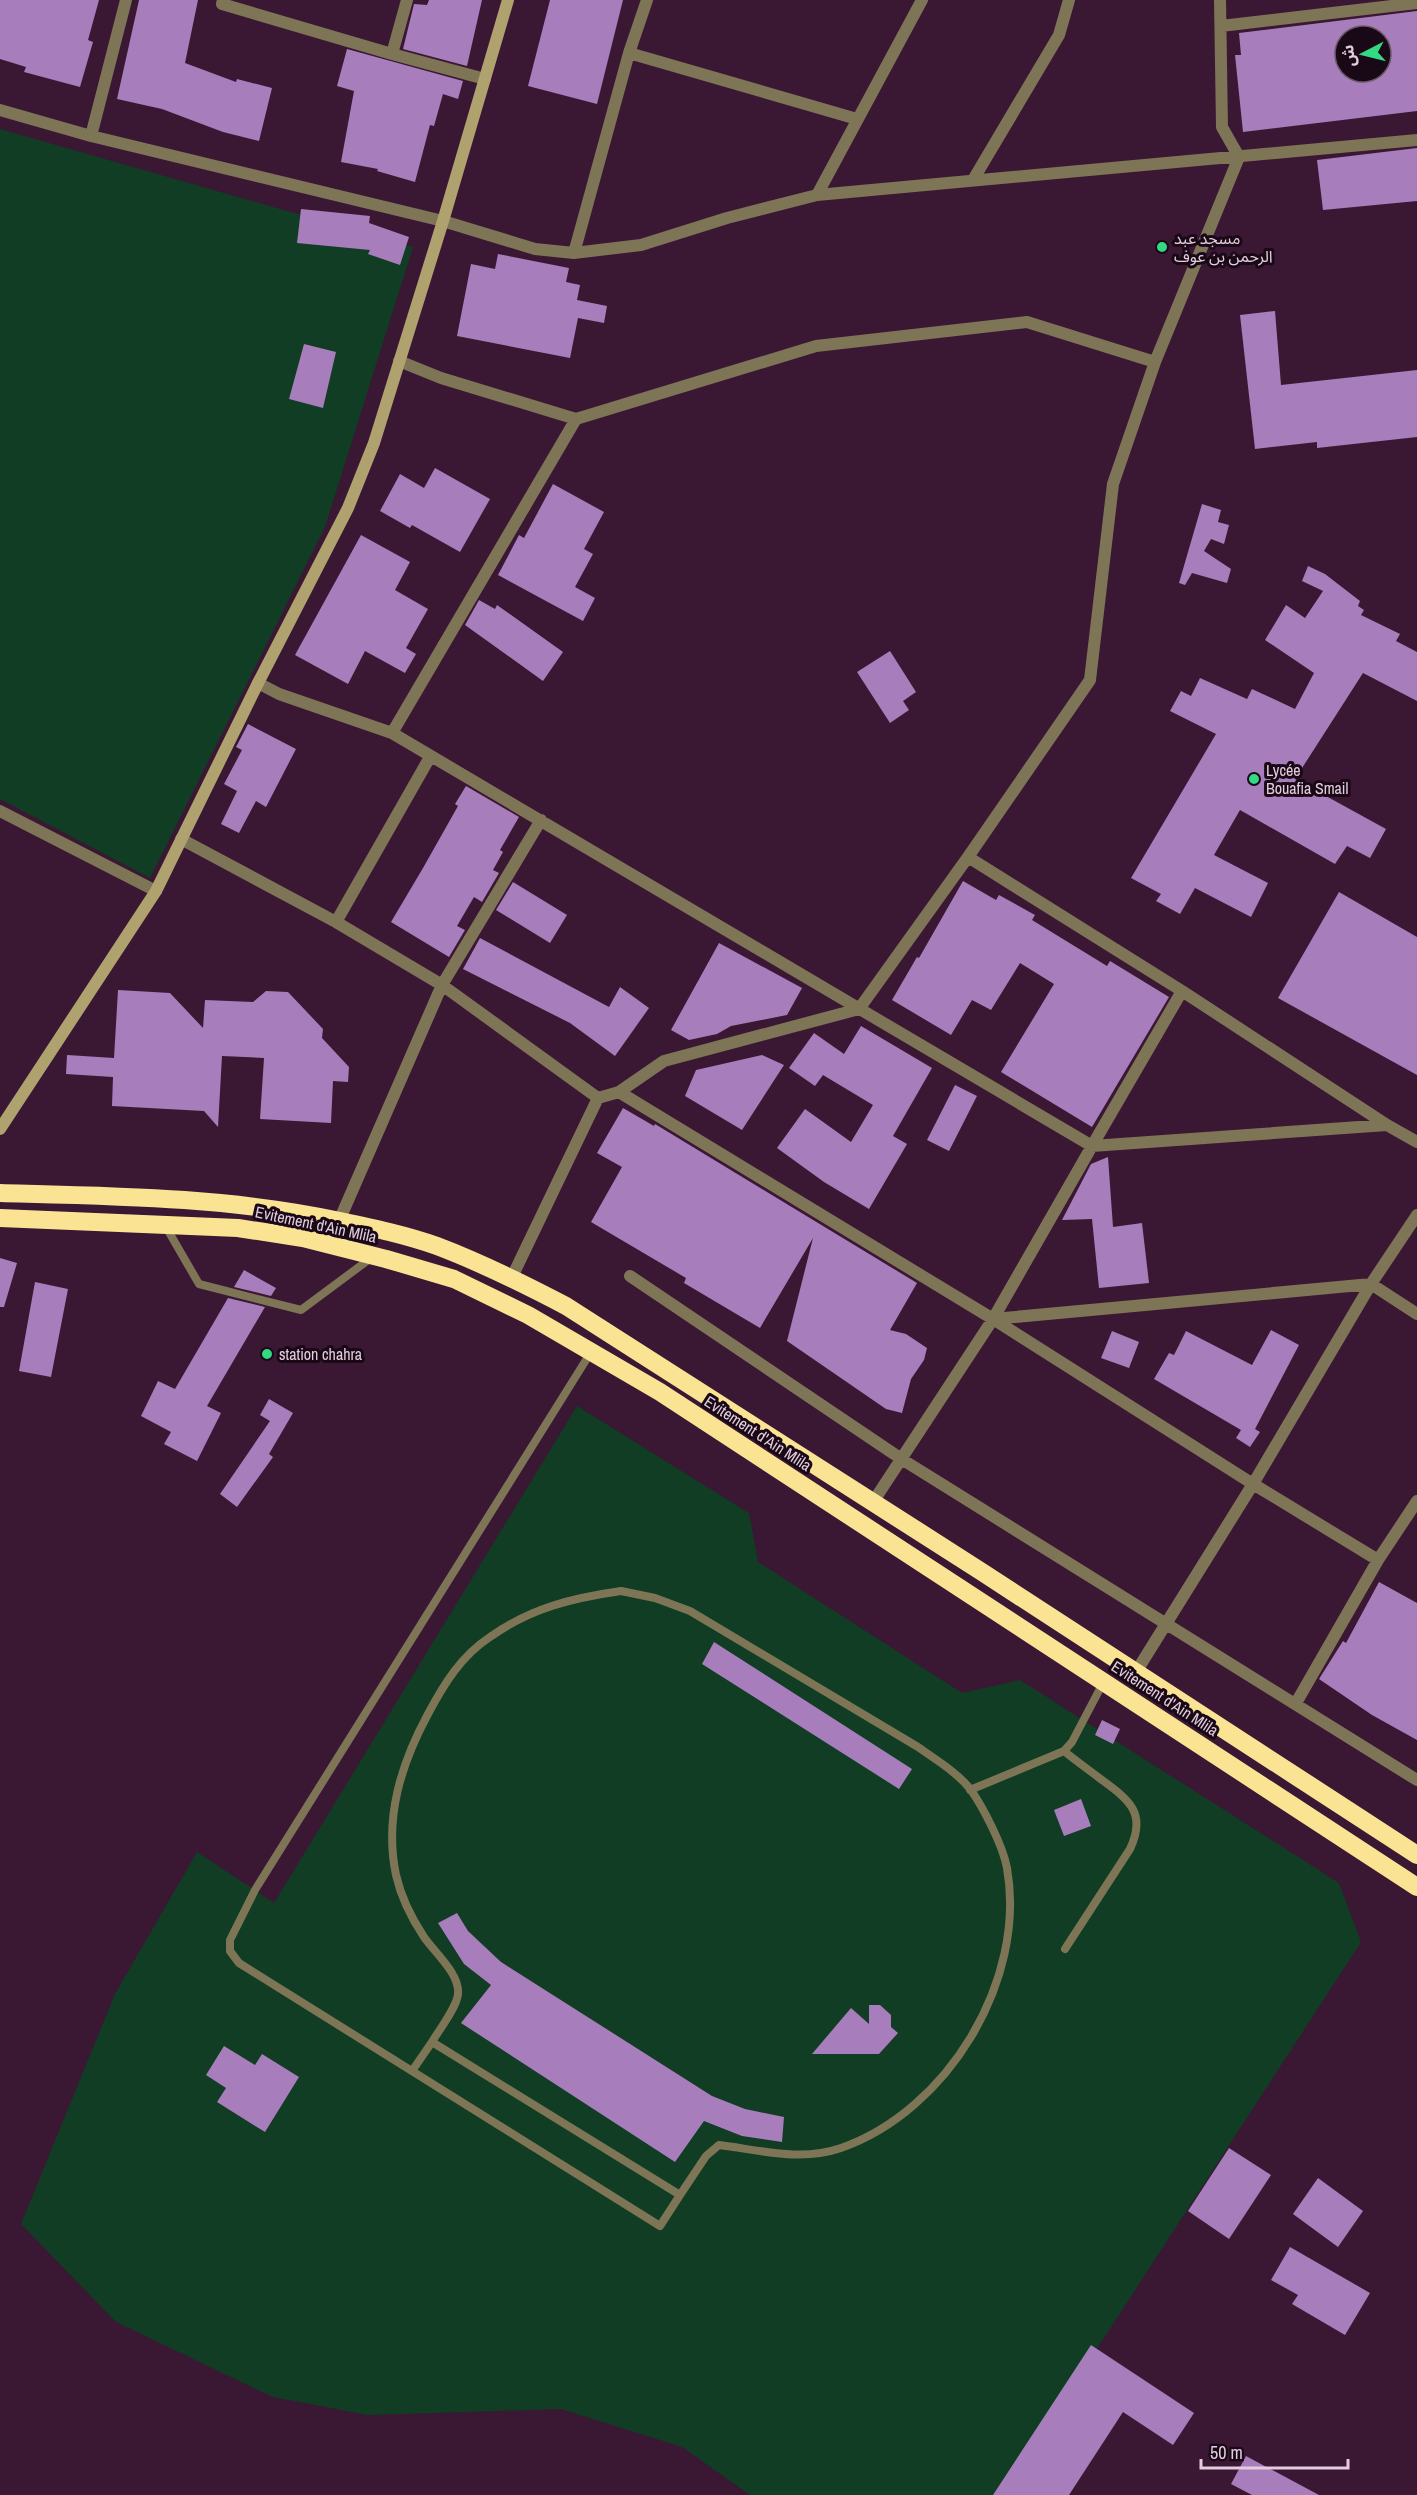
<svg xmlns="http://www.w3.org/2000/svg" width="1417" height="2495" font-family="'Archivo Narrow','Noto Sans Arabic',sans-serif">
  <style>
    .green { fill: #103d23 }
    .building { fill: #a87dbc; fill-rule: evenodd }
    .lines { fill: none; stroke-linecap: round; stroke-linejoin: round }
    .lane { stroke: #7e7556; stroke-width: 8 }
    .street { stroke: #7e7556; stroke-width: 12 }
    .secondary { stroke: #b0a26f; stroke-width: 12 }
    .highway { stroke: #fae493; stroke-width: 18 }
    .poi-dot { fill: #32d882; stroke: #190916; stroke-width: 2 }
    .labels { text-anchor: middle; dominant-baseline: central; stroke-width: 6; stroke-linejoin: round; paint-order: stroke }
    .poi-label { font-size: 16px; fill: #e3ccdd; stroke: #190916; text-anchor: start }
    .street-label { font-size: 16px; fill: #e3ccdd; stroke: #190916 }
  </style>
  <rect width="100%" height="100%" fill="#3a1834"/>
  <!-- green -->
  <path class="green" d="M 0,129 L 413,247 L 325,527 L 150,878 L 0,799 Z
    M 577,1406 L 749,1513 L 758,1562 L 962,1693 L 1020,1680 L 1339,1883 L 1361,1942 L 1002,2495 L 750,2495 L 682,2447 L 561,2409 L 368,2415 L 273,2397 L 116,2322 L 21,2224 L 115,1994 L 197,1852 L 274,1903 Z"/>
  <!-- building -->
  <path class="building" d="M 0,0 L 99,0 L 88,40 L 93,42 L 80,87 L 24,72 L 26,67 L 0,59 Z
    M 139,0 L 198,0 L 185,63 L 236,82 L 237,79 L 272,88 L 259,141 L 223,132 L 162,109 L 117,99 Z
    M 429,0 L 482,0 L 467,66 L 403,49 L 414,4 L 427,5 Z
    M 550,0 L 623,0 L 597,104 L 528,86 Z
    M 1417,11 L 1417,111 L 1243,132 L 1235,55 L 1241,55 L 1239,33 ZM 1345,36 L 1381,36 L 1381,72 L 1345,72 Z
    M 347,49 L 463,81 L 458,99 L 443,94 L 434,126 L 430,125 L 415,182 L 377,171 L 378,169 L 341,162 L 354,91 L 337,86 Z
    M 1417,148 L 1417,201 L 1323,210 L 1317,160 Z
    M 301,209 L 370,216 L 369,223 L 409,237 L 400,265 L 368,254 L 370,250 L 297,243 Z
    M 498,254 L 569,268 L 566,282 L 580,285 L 577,300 L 607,306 L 604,323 L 578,318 L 570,358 L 457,336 L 471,264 L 495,269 Z
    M 1275,311 L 1281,385 L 1417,370 L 1417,437 L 1317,448 L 1317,442 L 1255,449 L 1240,315 Z
    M 304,344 L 336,352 L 323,408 L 289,399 Z
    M 435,468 L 490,499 L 460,552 L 412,525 L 410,528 L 380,511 L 400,474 L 424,488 Z
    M 553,484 L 604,512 L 584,549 L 593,554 L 575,587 L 595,598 L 583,621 L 498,575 L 519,535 L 524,538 Z
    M 1202,504 L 1221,510 L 1218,522 L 1229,525 L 1224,544 L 1211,539 L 1204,551 L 1231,569 L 1227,583 L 1192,573 L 1185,585 L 1179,583 Z
    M 361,535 L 410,562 L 395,590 L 428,609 L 406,648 L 416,654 L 405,673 L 365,651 L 348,684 L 295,655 Z
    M 1308,566 L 1325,574 L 1360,601 L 1358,606 L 1364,610 L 1361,615 L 1400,634 L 1396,641 L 1417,652 L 1417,701 L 1363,673 L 1295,779 L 1386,829 L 1370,858 L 1347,846 L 1335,864 L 1240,810 L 1214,855 L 1268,883 L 1251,917 L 1195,888 L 1180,914 L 1156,901 L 1161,894 L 1131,878 L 1216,734 L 1170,711 L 1181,691 L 1191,696 L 1200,678 L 1247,699 L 1252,689 L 1295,709 L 1314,673 L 1265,640 L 1286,605 L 1305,618 L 1323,591 L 1302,581 Z
    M 479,600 L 495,609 L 497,605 L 563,652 L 543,681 L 465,625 Z
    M 890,651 L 916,692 L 903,701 L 909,710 L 890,723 L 857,672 Z
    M 248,724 L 296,749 L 266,807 L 256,801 L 239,833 L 221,824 L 237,791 L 224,784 L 242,750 L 236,747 Z
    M 466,786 L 519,817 L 500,850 L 503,852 L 493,870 L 499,873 L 482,902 L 474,897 L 457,926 L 465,930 L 449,957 L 391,922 L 423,868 L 458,806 L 455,804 Z
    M 963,881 L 996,900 L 999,895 L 1035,915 L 1032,920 L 1107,966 L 1110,961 L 1169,997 L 1092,1127 L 1001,1072 L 1054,984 L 1020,963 L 991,1010 L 972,1000 L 951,1035 L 892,1000 L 917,957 L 919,958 Z
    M 513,882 L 567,915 L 550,943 L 496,910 Z
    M 1339,892 L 1417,937 L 1417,1075 L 1278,998 Z
    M 480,938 L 609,1007 L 620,987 L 649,1008 L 615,1056 L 570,1023 L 463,969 Z
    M 719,943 L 802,988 L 787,1015 L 731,1026 L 717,1034 L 689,1040 L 671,1030 Z
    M 118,990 L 170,993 L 203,1028 L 205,1000 L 253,1002 L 266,991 L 288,992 L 323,1029 L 322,1038 L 349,1067 L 348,1082 L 333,1081 L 331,1123 L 260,1119 L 264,1058 L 222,1056 L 218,1127 L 204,1111 L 112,1106 L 113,1077 L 66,1074 L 67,1055 L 114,1058 Z
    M 861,1026 L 932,1068 L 893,1136 L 907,1144 L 869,1209 L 824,1182 L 777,1148 L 805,1109 L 851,1142 L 873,1105 L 823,1075 L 815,1086 L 789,1068 L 814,1033 L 844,1054 Z
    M 762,1055 L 784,1065 L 742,1130 L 685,1096 L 696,1070 Z
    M 955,1085 L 977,1096 L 949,1151 L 927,1140 Z
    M 623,1108 L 654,1126 L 655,1124 L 917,1283 L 890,1330 L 906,1334 L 927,1348 L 924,1360 L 911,1379 L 902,1413 L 886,1409 L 787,1341 L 813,1238 L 760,1328 L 684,1283 L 686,1278 L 591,1222 L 622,1167 L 597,1153 Z
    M 1108,1157 L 1113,1227 L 1142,1223 L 1149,1283 L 1099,1288 L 1092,1219 L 1062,1220 L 1091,1164 Z
    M 0,1258 L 17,1263 L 4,1307 L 0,1307 Z
    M 244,1270 L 276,1288 L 271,1296 L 234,1287 Z
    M 35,1282 L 68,1289 L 51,1377 L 19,1371 Z
    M 228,1298 L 265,1307 L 207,1406 L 221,1413 L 197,1461 L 164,1444 L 171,1432 L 141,1416 L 158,1381 L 175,1389 Z
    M 1271,1330 L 1299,1345 L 1255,1429 L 1260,1432 L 1250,1447 L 1236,1438 L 1241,1430 L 1154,1379 L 1169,1353 L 1174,1355 L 1186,1331 L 1252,1365 Z
    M 1112,1331 L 1139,1342 L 1129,1368 L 1101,1358 Z
    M 269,1399 L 293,1413 L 269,1454 L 273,1457 L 237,1507 L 220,1494 L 270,1421 L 260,1415 Z
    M 1379,1582 L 1417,1603 L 1417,1740 L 1372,1715 L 1319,1679 L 1343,1641 L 1346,1643 Z
    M 714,1642 L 912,1769 L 899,1789 L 702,1664 Z
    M 1102,1720 L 1120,1729 L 1113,1744 L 1095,1735 Z
    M 1081,1799 L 1091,1826 L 1064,1836 L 1054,1810 Z
    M 457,1913 L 468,1931 L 501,1962 L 712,2096 L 745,2109 L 784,2117 L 782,2142 L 742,2136 L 704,2121 L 675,2162 L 461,2023 L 491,1985 L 464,1964 L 438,1923 Z
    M 869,2005 L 880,2005 L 891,2015 L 891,2027 L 898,2033 L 879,2054 L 812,2054 L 851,2008 L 869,2024 Z
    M 224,2046 L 255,2065 L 262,2054 L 299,2077 L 265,2132 L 217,2102 L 226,2088 L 206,2075 Z
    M 1229,2148 L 1271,2175 L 1229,2239 L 1188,2211 Z
    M 1318,2178 L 1363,2211 L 1338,2247 L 1293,2214 Z
    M 1290,2247 L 1370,2293 L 1345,2335 L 1292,2304 L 1298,2295 L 1271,2280 Z
    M 1091,2345 L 1194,2413 L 1173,2445 L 1123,2412 L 1069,2495 L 993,2495 Z
    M 1246,2456 L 1319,2495 L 1252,2495 L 1231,2484 Z"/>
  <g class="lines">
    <!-- lane -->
    <path class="lane" d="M 166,1227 L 199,1284 L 301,1310 L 371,1258
      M 591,1352 L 255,1890 L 230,1940 L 230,1951 L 239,1963 L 660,2226 L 680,2195
      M 621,1591 L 655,1598 L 690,1611 L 918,1747 C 936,1760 957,1772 971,1790 C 984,1809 1003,1846 1007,1868 C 1027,1981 947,2111 841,2148 C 800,2162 760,2150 719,2145 L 706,2156 L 680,2195 L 432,2042 C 439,2030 457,2007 458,1994 C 460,1974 435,1953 424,1937 C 412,1919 401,1897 396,1875 C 384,1818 401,1764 428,1714 C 444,1684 461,1656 490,1637 C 531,1608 572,1598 621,1591 Z
      M 1064,1751 C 1076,1761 1089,1770 1102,1780 C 1129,1800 1147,1813 1130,1849 L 1065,1949
      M 970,1790 L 1064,1751 L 1072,1742 L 1103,1683
      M 412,2071 L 432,2042"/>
    <!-- street -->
    <path class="street" d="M 223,0 L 222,4 L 392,54
      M 407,0 L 392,54 L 485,79
      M 1221,26 L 1417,3
      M 629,53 L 857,119
      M 0,110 L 91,136 L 443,221 L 535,249 L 574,253 L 641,245 L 727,218 L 817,195 L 1417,140
      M 91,136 L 126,0
      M 973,180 L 1059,35 L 1069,0
      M 817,195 L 922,0
      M 574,253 L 629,53 L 647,0
      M 576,419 L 816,346 L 1027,322 L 1155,362
      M 258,683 L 279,694 L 392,733 L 1092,1146 L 993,1319
      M 392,733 L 576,419 L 441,378 L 399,361
      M 0,811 L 156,891
      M 181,839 L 336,922 L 442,985 L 598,1098
      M 968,857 L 1182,991 L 1092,1146 L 1387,1125 L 1417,1142
      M 336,922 L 430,757
      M 1182,991 L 1387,1125
      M 619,1092 L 993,1319 L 873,1502
      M 339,1221 L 442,985 L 541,820
      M 630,1276 L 903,1460 L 1417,1780
      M 512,1277 L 598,1098 L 619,1092 L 664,1061 L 859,1009 L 968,857 L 1090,680 L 1113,484 L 1155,362 L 1239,157 L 1222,127 L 1220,0
      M 993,1319 L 1253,1484 L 1371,1284 L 1417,1314
      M 993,1319 L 1371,1284 L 1417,1215
      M 1136,1672 L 1253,1484 L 1378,1560
      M 1296,1703 L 1378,1560 L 1417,1501"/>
    <!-- secondary -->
    <path class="secondary" d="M 0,1129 L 156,891 L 258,683 L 348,508 L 374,443 L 443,221 L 508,0"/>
    <!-- highway -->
    <path class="highway" d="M 0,1193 C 114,1196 228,1197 340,1221 C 373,1228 406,1235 437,1246 C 482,1263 524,1284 566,1306 L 982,1572 L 1417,1855
      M 0,1218 L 238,1228 L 303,1238 L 386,1259 L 454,1279 L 528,1315 L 660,1392 L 1417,1887"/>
  </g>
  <!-- markers -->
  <g class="poi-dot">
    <circle cx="1162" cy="247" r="6"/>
    <circle cx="1254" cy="779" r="6"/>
    <circle cx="267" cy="1354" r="6"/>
  </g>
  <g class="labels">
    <!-- poi labels -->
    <g class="poi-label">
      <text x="1174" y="238">مسجد عبد<tspan x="1174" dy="18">الرحمن بن عوف</tspan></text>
      <text x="1266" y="770">Lycée<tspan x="1266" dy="18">Bouafia Smail</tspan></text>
      <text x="279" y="1354">station chahra</text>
    </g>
    <!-- street labels -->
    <g class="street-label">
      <text transform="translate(316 1224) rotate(12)">Evitement d'Ain Mlila</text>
      <text transform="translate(758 1433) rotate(33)">Evitement d'Ain Mlila</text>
      <text transform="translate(1165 1698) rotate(33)">Evitement d'Ain Mlila</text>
    </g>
  </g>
  <!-- north arrow -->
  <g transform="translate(1363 54) rotate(263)"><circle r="28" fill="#190916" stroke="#6a5766" stroke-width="1.5"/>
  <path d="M0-4.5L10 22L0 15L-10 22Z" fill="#32d882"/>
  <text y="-9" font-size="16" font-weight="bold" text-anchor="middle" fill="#e3ccdd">ش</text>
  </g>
  <!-- scale -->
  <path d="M1201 2459v9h147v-9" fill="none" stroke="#e3ccdd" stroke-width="3"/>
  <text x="1210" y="2459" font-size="18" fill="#e3ccdd" stroke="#190916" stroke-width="4.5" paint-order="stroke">50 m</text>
</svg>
